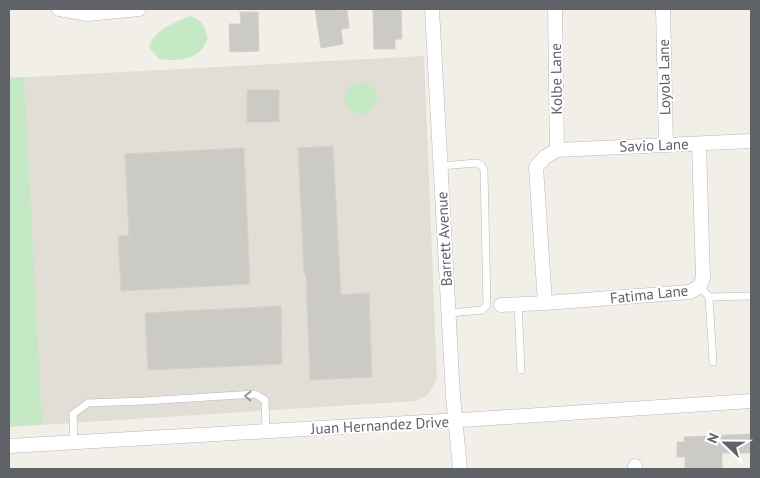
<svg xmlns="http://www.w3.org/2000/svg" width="760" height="478" font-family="'PT Sans',sans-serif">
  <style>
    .education { fill: #e1ded6 }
    .green { fill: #c5e8c5 }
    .building { fill: #cccac5; stroke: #d6d1c6 }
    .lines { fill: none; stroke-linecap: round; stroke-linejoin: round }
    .service-casing { stroke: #b5b8bc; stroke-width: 8 }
    .minor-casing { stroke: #b5b8bc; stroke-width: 15 }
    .service { stroke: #fff; stroke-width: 7 }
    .minor { stroke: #fff; stroke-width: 14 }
    .oneway { stroke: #979a9d }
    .labels { text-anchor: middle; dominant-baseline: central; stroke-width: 4; stroke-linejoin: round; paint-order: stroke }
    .street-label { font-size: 15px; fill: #5f6368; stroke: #fff }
  </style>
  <rect width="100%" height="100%" fill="#f1efe8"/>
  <!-- education -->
  <path class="education" d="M 424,56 L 437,379 L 428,395 L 416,401 L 9,427 L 9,78 Z"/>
  <!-- green -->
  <path class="green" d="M 190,16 C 202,20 205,27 208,38 C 206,41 204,46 202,49 C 192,61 173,61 159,59 L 149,47 C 155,29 174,23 190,16 Z
    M 24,77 L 42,424 L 9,427 L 9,78 Z
    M345 98a16 16 0 1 1 32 0a16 16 0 1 1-32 0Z"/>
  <!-- building -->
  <path class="building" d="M 315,9 L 336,9 L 336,11 L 347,9 L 349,28 L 341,29 L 343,44 L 321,48 Z
    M 373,9 L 401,9 L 402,39 L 395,39 L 395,49 L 374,49 Z
    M 240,12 L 258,12 L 259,51 L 230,52 L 229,24 L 241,24 Z
    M 247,90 L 279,90 L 279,122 L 247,122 Z
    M 333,146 L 341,295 L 369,293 L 372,377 L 310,380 L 306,274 L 304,274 L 298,148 Z
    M 244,148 L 250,284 L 121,291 L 118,236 L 129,235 L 125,154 Z
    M 281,306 L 282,364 L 148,370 L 145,313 Z
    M 751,434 L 751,453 L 722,453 L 722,469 L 685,469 L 685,457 L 677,457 L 677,442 L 684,442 L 684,437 Z"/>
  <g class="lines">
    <!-- service casing -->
    <g class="service-casing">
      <path id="service" d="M 440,166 L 477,163 L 481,165 L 484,170 L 487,305 L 482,310 L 449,313
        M 700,286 L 709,297 L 751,296
        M 709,297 L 713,362
        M 518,304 L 521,370
        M 74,443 L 73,414 L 88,403 L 144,401 L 255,394 L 265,400 L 266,431"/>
    </g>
    <!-- minor casing -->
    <g class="minor-casing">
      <path id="minor" d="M 59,9 L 88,14 L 139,9
        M 432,9 L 453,396 L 460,469
        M 555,9 L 557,150
        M 663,9 L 666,144
        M 699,144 L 703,278 L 700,286 L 690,292 L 545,303 L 536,167 L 545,157 L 557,150 L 751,141
        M 501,305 L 545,303
        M 9,446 L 477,419 L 751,401
        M 635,466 L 635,469"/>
    </g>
    <!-- service -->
    <use href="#service" class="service"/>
    <!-- minor -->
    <use href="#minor" class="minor"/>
  </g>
  <!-- one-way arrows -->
  <defs><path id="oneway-chevron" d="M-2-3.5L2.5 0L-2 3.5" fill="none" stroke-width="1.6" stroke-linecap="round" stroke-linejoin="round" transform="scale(1.25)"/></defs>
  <use class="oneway" href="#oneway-chevron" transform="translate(248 396) rotate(-179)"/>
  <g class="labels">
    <!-- street labels -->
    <g class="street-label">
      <text transform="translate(664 77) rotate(-91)">Loyola Lane</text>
      <text transform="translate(556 79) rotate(-91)">Kolbe Lane</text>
      <text transform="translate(654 145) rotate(-2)">Savio Lane</text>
      <text transform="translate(444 239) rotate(-93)">Barrett Avenue</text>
      <text transform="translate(649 294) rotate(-6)">Fatima Lane</text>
      <text transform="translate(380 425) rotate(-3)">Juan Hernandez Drive</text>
    </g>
  </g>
  <!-- border -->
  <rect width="760" height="478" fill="none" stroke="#5f6368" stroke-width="20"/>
  <!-- north arrow -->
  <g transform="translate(725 443) rotate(292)" stroke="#ffffff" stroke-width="4" paint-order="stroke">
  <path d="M0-4L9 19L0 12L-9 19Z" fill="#5f6368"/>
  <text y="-8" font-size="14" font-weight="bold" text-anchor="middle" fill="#5f6368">N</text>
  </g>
</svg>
